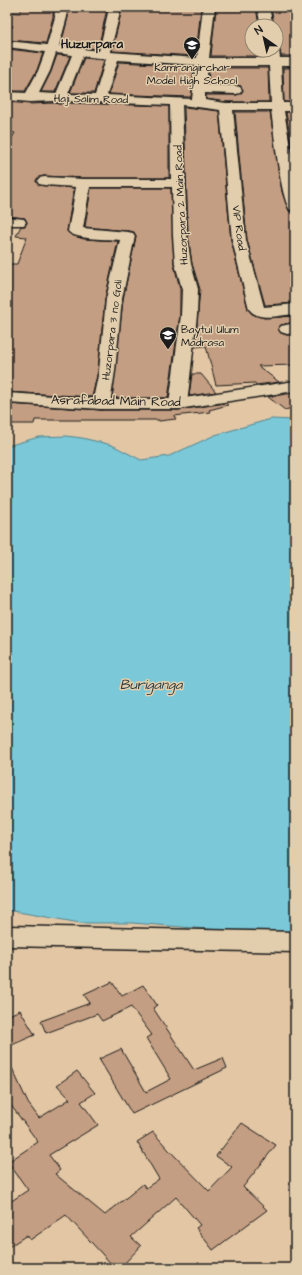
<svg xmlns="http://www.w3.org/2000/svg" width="302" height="1275" font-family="'Architects Daughter',sans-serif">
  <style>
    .water { fill: #7ac8d8; stroke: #54838d }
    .building { fill: #c49e82; stroke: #1c1c1c }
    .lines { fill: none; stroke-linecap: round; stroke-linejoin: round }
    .street-casing { stroke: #1c1c1c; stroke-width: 3 }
    .secondary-casing { stroke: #1c1c1c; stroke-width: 3 }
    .street { fill: #e2ceac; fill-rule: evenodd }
    .secondary { fill: #e2ceac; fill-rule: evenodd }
    .labels { text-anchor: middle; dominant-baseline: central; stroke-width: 3; stroke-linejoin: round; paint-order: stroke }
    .far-poi-label { font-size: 11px; fill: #1c1c1c; stroke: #e2ceac }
    .far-street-label { font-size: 11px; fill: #1c1c1c; stroke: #e2ceac }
    .far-quarter-label { font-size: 13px; font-weight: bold; fill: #1c1c1c; stroke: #e2ceac }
    .street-label { font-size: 13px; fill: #1c1c1c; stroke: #e2ceac }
    .water-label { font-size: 14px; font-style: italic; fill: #2f3e42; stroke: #e2ceac }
  </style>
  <rect width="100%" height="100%" fill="#e3c7a5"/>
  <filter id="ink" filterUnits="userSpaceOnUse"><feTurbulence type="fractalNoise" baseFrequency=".025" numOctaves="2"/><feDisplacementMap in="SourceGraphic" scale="8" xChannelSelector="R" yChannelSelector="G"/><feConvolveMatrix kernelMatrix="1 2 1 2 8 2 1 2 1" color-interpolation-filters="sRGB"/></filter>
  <g filter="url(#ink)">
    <!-- water -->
    <path class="water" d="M 271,419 L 295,420 L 295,936 L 132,923 L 80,923 L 7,910 L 7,446 L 39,437 L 66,436 L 82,438 L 112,445 L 141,460 L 169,456 L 215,435 Z"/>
    <!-- building -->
    <path class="building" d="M 22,7 L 53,7 L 53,17 L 46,43 L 7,40 L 7,33 L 13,26 L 7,26 L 7,12 L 20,13 Z
      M 68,7 L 106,7 L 106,13 L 98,49 L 61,45 L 68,17 Z
      M 121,7 L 201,7 L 196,56 L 112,51 L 121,13 Z
      M 216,7 L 256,7 L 259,26 L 252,26 L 252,50 L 266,50 L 266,56 L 211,56 Z
      M 271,7 L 295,8 L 295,56 L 281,56 L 280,50 L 276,46 L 276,26 L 274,26 Z
      M 7,49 L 43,53 L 37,70 L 25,91 L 7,91 Z
      M 57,55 L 70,56 L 55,92 L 41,92 L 51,72 Z
      M 84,58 L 104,60 L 94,93 L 70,93 Z
      M 119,62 L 194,66 L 191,97 L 109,94 Z
      M 209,68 L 268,68 L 269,102 L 226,102 L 206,99 L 206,95 L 236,95 L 240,94 L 243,91 L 241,86 L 236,85 L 208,84 Z
      M 283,68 L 295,68 L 295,102 L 284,102 Z
      M 7,102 L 30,104 L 55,103 L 61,104 L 65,103 L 169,106 L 169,178 L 84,178 L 44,176 L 39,177 L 36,180 L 39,185 L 74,188 L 67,231 L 71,235 L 84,239 L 118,241 L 105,299 L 98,371 L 92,397 L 7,392 L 7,264 L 17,264 L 27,237 L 16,236 L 21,226 L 25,226 L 27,223 L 25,218 L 7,216 L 7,146 L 15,133 L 7,132 Z
      M 184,107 L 219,111 L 231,240 L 248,309 L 252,314 L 264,318 L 295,316 L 295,322 L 281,325 L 278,328 L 281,333 L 287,335 L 295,335 L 295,365 L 258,366 L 279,382 L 256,385 L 255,383 L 216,385 L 206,346 L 195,347 L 200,289 L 192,264 L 188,236 Z
      M 235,112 L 270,112 L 282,192 L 289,211 L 294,212 L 295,220 L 295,303 L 265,305 L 247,240 Z
      M 286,112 L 295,112 L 295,166 Z
      M 91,188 L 171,188 L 174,264 L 180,289 L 180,315 L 168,398 L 112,398 L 123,299 L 136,236 L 134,232 L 128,231 L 85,227 Z
      M 192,374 L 201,374 L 216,392 L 189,396 Z
      M 293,393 L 295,394 L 295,407 L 285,410 L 268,397 Z
      M 226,403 L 228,405 L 209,410 L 210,412 L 174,416 L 176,419 L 159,421 L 159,420 L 35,420 L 34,424 L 7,424 L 7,404 L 101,410 L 178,410 Z
      M 112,982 L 122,996 L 143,985 L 157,1005 L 153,1008 L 194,1070 L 223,1058 L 227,1068 L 132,1114 L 99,1059 L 121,1049 L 146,1092 L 171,1079 L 146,1038 L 152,1035 L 131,1007 L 102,1021 L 97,1014 L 46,1033 L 41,1021 L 90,1003 L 84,995 Z
      M 20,1010 L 35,1035 L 7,1047 L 7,1016 Z
      M 7,1057 L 28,1103 L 39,1118 L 70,1099 L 57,1085 L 77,1071 L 95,1093 L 81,1102 L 98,1125 L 49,1155 L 60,1170 L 55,1174 L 105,1215 L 143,1184 L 146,1188 L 159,1179 L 137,1142 L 153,1132 L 168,1149 L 209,1191 L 232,1167 L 216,1156 L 242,1123 L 276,1145 L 243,1187 L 267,1210 L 213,1250 L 196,1228 L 200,1225 L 176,1197 L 131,1237 L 141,1246 L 120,1268 L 115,1268 L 66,1215 L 30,1240 L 27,1235 L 7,1248 L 7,1204 L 28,1190 L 8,1162 L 38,1142 L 7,1100 Z"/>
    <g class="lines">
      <!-- street casing -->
      <g class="street-casing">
        <path id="street" d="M 54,7 L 66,7 L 67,17 L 59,46 L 99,51 L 108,13 L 107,7 L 119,7 L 120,13 L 110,52 L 197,58 L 203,7 L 215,7 L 209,58 L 268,58 L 267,50 L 276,50 L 276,47 L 279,50 L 280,58 L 295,58 L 295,66 L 281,66 L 283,103 L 295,103 L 295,111 L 284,111 L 295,175 L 295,211 L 290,210 C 280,196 274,131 271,110 L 233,110 L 246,240 L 264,307 L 295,304 L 295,314 C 281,315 258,322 249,309 L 232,240 L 220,110 L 182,105 L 187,236 L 191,264 L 198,289 L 197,315 L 187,404 L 184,408 L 178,409 L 172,408 L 169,404 L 181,315 L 182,289 L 175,264 L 173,236 L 172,187 L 90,187 L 83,228 L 128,232 L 133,233 L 135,236 L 122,299 L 115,371 L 110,404 L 107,408 L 101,409 L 95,408 L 92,404 L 99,371 L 106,299 L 120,240 C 109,239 74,240 68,231 L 76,187 L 44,185 L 39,184 L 37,181 L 39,178 L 44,177 L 84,179 L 171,179 L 170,105 L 65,101 L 60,103 L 55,101 L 30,102 L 7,100 L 7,92 L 26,93 L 38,71 L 45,52 L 7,47 L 7,41 L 47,45 L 55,17 ZM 56,53 L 72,55 L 56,94 L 39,93 L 50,71 ZM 83,56 L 106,59 L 95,95 L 68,94 ZM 118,60 L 196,65 L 192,99 L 107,95 ZM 208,66 L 269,66 L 271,103 L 226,103 L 205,100 L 205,93 L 236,94 L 240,93 L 242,90 L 240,87 L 236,86 L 206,85 Z
          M 257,7 L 269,7 L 273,26 L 261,26 Z
          M 7,217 L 24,219 L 26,222 L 24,225 L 7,225 Z
          M 295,323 L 295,333 L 287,334 L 281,332 L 279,329 L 281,326 Z
          M 7,926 L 295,932 L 295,952 L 7,946 Z"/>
      </g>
      <!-- secondary casing -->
      <g class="secondary-casing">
        <path id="secondary" d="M 295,381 L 295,391 L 178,409 L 101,409 L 7,403 L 7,393 L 101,399 L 178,399 Z"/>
      </g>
      <!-- street -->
      <use href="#street" class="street"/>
      <!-- secondary -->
      <use href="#secondary" class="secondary"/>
    </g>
  </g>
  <!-- icons -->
  <defs>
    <g id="school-pin" transform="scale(0.9)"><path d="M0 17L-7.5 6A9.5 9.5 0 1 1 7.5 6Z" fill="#1c1c1c" stroke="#e2ceac"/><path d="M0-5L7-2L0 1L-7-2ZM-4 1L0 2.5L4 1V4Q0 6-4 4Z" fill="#fff"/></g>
  </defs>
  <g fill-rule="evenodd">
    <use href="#school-pin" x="192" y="45"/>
    <use href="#school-pin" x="168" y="335"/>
  </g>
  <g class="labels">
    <!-- far-poi labels -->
    <g class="far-poi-label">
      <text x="192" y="67">Kamrangirchar<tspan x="192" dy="13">Model High School</tspan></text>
      <text x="181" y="329" text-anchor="start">Baytul Ulum<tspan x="181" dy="13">Madrasa</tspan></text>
    </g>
    <!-- far-street labels -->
    <g class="far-street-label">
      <text transform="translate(91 99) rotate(1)">Haji Salim Road</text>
      <text transform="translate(181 205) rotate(-93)">Huzorpara 2 Main Road</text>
      <text transform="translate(239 228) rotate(82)">VIP Road</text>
      <text transform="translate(112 330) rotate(-83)">Huzorpara 3 no Goli</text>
    </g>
    <!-- far-quarter labels -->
    <g class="far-quarter-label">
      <text x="92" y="44">Huzurpara</text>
    </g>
    <!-- street labels -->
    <g class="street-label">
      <text transform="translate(116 401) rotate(1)">Asrafabad Main Road</text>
    </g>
    <!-- water labels -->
    <g class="water-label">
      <text x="151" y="685">Buriganga</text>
    </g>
  </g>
  <!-- margin -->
  <rect width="302" height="1275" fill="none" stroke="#e2ceac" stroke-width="24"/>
  <rect x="12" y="12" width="278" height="1251" fill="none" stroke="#1c1c1c" stroke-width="1.5" filter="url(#ink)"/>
  <!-- north arrow -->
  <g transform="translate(264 38) rotate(326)"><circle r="19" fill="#e2ceac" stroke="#938772"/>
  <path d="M0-3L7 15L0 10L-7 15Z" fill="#1c1c1c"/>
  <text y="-6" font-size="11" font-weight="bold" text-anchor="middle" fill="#1c1c1c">N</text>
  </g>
</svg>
